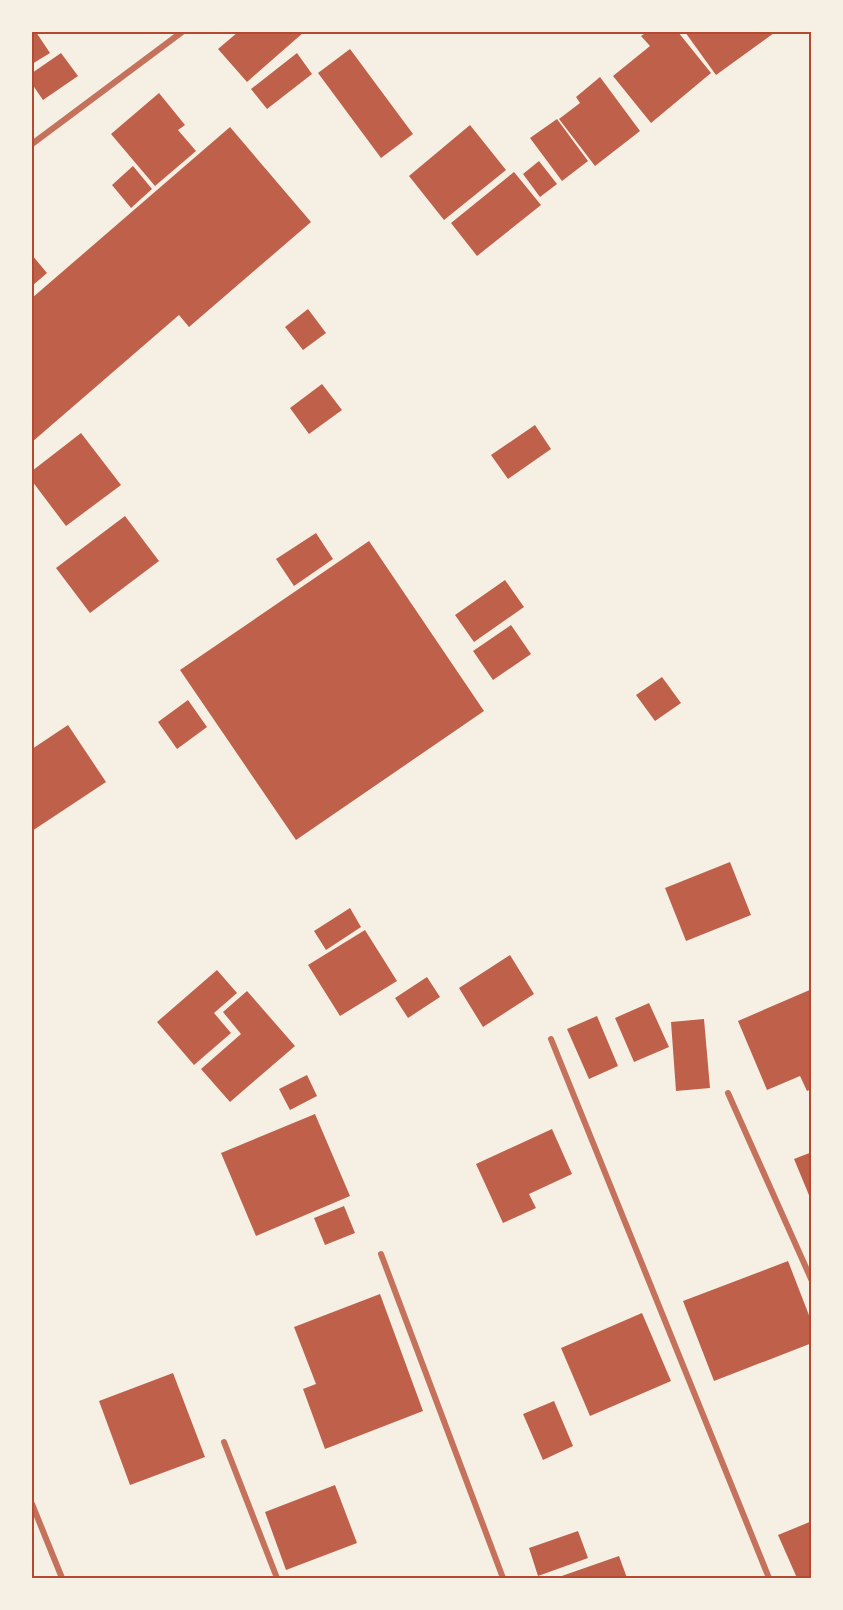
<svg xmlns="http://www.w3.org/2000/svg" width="843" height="1610" font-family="Karla,sans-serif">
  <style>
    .building { fill: #bf614a }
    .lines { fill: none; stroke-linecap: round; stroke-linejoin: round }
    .minor { stroke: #c5725c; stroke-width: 6 }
    .neatline { fill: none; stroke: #b5482f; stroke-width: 2 }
  </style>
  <rect width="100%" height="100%" fill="#f6efe4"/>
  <!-- building -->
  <path class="building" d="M 32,32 L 36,32 L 50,53 L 32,64 Z
    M 238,32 L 304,32 L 247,82 L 218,49 Z
    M 647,32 L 678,32 L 711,73 L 651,123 L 613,76 L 650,46 L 641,36 Z
    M 685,32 L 772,32 L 774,33 L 716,75 Z
    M 350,49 L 413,134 L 381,158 L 318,73 Z
    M 61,53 L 78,76 L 43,100 L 32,84 L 32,73 Z
    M 297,53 L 312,74 L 267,109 L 251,89 Z
    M 600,77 L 640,131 L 595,166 L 559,119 L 580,103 L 576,97 Z
    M 159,93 L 185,125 L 178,130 L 196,151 L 155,186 L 111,134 Z
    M 557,119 L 588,161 L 562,181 L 530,138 Z
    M 470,125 L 506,170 L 444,220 L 409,176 Z
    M 230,127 L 311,222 L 189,327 L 179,315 L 32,442 L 32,298 Z
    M 539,161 L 557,184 L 540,197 L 523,174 Z
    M 133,166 L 152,189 L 131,208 L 112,185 Z
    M 514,172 L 541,205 L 477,256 L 451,223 Z
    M 32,255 L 47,273 L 32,286 Z
    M 308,309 L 326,333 L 303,350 L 285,327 Z
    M 322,384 L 342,410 L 309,434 L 290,408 Z
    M 535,425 L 551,449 L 508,479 L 491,455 Z
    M 81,433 L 121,485 L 66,526 L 32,481 L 32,471 Z
    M 125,516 L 159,561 L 90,613 L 56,568 Z
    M 316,533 L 333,559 L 294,586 L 276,559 Z
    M 369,541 L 484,711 L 296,840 L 180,670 Z
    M 505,580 L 524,607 L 474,642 L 455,615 Z
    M 511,625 L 531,654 L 493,680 L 473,651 Z
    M 662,677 L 681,703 L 655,721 L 636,695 Z
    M 188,700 L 207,727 L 177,749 L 158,722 Z
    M 68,725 L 106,782 L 32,831 L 32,749 Z
    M 730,862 L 751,915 L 686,941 L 665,888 Z
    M 350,908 L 361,927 L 326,950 L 314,931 Z
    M 365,930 L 397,981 L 340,1016 L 308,965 Z
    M 510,955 L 534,994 L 483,1027 L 459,988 Z
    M 217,970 L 237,993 L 214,1013 L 231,1033 L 194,1065 L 157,1022 Z
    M 427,977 L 440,997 L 408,1018 L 395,998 Z
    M 812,989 L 812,1089 L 807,1091 L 800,1076 L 767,1090 L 738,1021 Z
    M 247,991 L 295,1046 L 230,1102 L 201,1069 L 241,1034 L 223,1012 Z
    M 649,1003 L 669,1047 L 634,1062 L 615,1018 Z
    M 597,1016 L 618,1066 L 589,1079 L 567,1029 Z
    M 704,1019 L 710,1088 L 676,1091 L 671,1022 Z
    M 307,1075 L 317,1096 L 290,1110 L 279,1089 Z
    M 315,1114 L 350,1196 L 256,1236 L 221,1153 Z
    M 552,1129 L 572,1174 L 529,1194 L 536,1208 L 503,1223 L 476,1164 Z
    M 812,1152 L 812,1200 L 811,1200 L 794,1159 Z
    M 344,1206 L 355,1233 L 325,1245 L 314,1218 Z
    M 788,1261 L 812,1323 L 812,1343 L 714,1381 L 683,1301 Z
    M 380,1294 L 423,1411 L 325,1449 L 303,1389 L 316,1384 L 294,1327 Z
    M 642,1313 L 671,1381 L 590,1416 L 561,1348 Z
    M 173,1373 L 205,1457 L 130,1485 L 99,1401 Z
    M 554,1401 L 573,1446 L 543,1460 L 523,1414 Z
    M 335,1485 L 357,1543 L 286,1570 L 265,1512 Z
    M 812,1521 L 812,1578 L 797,1578 L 778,1535 Z
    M 578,1531 L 588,1558 L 538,1576 L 529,1548 Z
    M 619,1556 L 627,1578 L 556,1578 Z"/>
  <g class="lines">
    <!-- minor -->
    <path class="minor" d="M 32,144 L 182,32
      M 551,1039 L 769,1578
      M 728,1093 L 812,1281
      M 381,1254 L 503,1578
      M 224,1442 L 277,1578
      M 32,1504 L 62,1578"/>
  </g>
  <!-- border -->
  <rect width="843" height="1610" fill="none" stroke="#f6efe4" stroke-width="66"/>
  <rect x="33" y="33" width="777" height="1544" class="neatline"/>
</svg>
